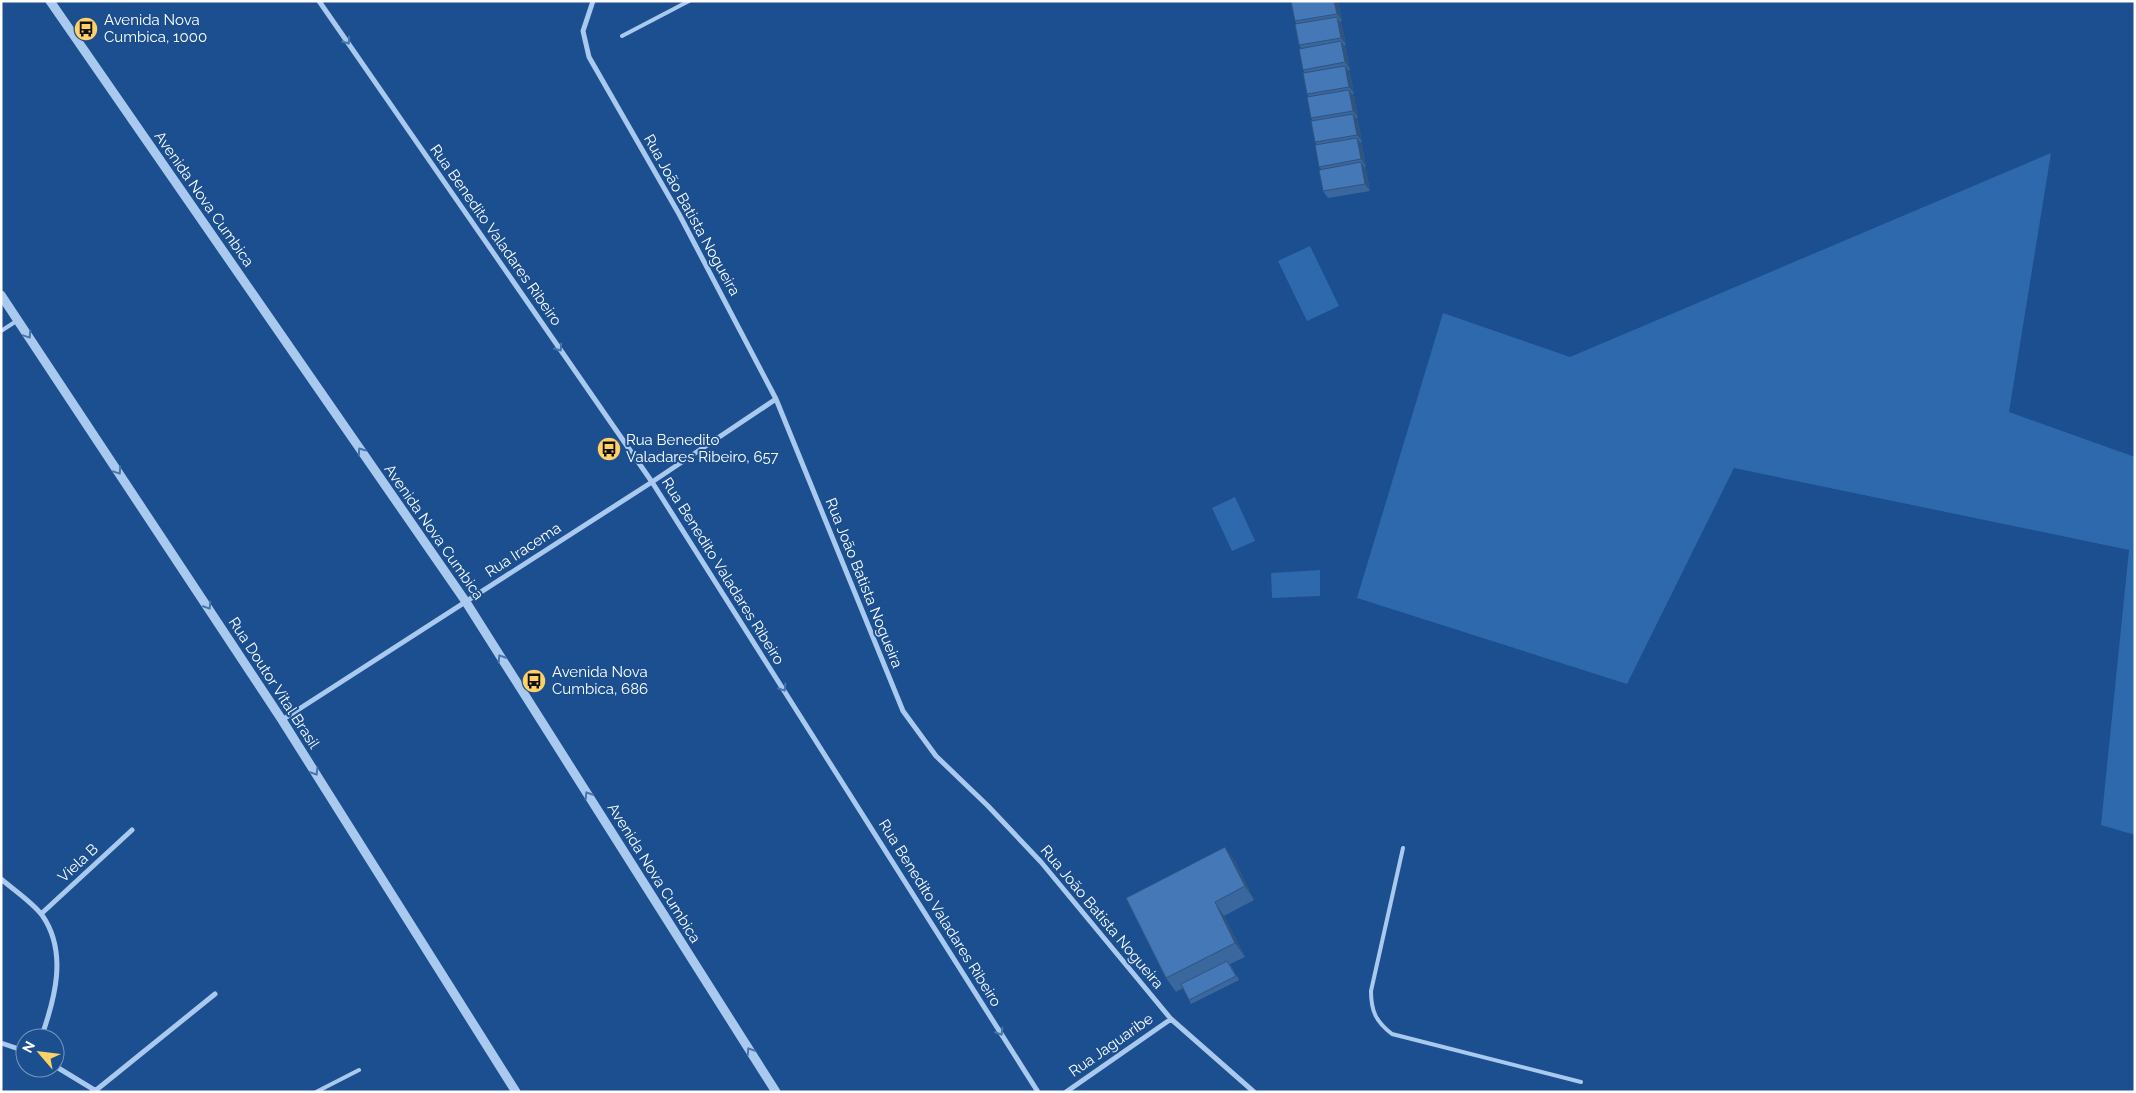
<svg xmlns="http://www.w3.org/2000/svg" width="2136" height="1093" font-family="Raleway,sans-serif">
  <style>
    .green { fill: #2e69ad }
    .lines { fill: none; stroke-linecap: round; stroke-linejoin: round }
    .service { stroke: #a9c9ee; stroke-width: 4 }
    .minor { stroke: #a9c9ee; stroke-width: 5 }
    .tertiary { stroke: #a9c9ee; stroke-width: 9 }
    .wall { fill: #3a679d }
    .shaded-wall { fill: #305480 }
    .building { fill: #4478b7; stroke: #305480 }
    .oneway { stroke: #4674ac }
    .labels { text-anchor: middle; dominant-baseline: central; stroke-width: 4; stroke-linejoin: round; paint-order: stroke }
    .poi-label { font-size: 15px; fill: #fff; stroke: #1b4f8f; text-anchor: start }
    .street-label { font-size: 15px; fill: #fff; stroke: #1b4f8f }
  </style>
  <rect width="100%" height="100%" fill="#1b4f8f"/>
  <!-- green -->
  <path class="green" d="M 2051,153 L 2009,412 L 2135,457 L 2135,835 L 2101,825 L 2129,550 L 1734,468 L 1627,684 L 1357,598 L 1443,313 L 1570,357 Z
    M 1310,246 L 1339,306 L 1307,321 L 1278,261 Z
    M 1235,497 L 1255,541 L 1232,551 L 1212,508 Z
    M 1320,570 L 1320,596 L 1272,598 L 1271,573 Z"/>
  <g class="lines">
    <!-- service -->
    <path class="service" d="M 622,36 L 689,1
      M 1,331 L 18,320
      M 1403,848 L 1371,991 C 1371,1011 1376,1022 1392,1034 L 1581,1082
      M 316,1092 L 359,1070"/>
    <!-- minor -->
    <path class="minor" d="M 319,1 L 652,482 L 1038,1092
      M 593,1 L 583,31 L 589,57 L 679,214 L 776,399 L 903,711 L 936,756 L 988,806 L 1041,862 L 1171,1019 L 1254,1092
      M 282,720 L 652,482 L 776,399
      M 1,879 C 14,890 32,902 42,915 C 68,952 55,999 41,1038
      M 41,914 L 132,830
      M 1,1043 L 25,1051
      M 55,1066 L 96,1091
      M 95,1091 L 215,994
      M 1066,1092 L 1171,1019"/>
    <!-- tertiary -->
    <path class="tertiary" d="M 50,1 L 466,602 L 776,1092
      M 1,295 L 282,720 L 516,1092"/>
  </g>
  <!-- wall -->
  <path class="wall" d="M 1291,1 L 1338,1 L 1342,21 L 1340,22 L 1342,25 L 1346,45 L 1344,46 L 1346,49 L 1350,70 L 1348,70 L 1350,73 L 1354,94 L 1352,94 L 1354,97 L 1358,118 L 1356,118 L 1358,121 L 1362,142 L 1360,143 L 1362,145 L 1366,167 L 1364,167 L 1366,170 L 1370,191 L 1328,198 L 1323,191 L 1321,169 L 1319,167 L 1317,145 L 1315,142 L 1313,121 L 1311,118 L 1309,97 L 1307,94 L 1305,73 L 1303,70 L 1301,48 L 1299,45 L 1297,24 L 1295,21 Z
    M 1235,861 L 1254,900 L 1224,916 L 1245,957 L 1230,964 L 1239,980 L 1191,1004 L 1183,988 L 1176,992 L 1166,978 Z"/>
  <!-- shaded-wall -->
  <path class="shaded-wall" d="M 1334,1 L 1338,1 L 1342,21 L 1337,14 Z
    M 1337,17 L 1342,25 L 1346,45 L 1341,38 Z
    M 1341,41 L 1346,49 L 1350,70 L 1345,62 Z
    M 1345,66 L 1350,73 L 1354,94 L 1349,87 Z
    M 1349,90 L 1354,97 L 1358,118 L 1353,111 Z
    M 1353,114 L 1358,121 L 1362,142 L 1357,135 Z
    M 1357,138 L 1362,145 L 1366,167 L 1361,159 Z
    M 1361,162 L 1366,170 L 1370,191 L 1365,184 Z
    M 1225,847 L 1235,861 L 1254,900 L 1245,886 Z
    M 1215,902 L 1224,916 L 1245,957 L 1235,943 Z"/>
  <!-- building -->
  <path class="building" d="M 1291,1 L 1334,1 L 1337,14 L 1295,21 Z
    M 1337,17 L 1341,38 L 1299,45 L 1295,24 Z
    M 1341,41 L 1345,62 L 1303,70 L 1299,49 Z
    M 1345,66 L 1349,87 L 1307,94 L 1303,73 Z
    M 1349,90 L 1353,111 L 1311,118 L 1307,97 Z
    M 1353,114 L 1357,135 L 1315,142 L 1311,121 Z
    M 1357,138 L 1361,159 L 1319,167 L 1315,145 Z
    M 1361,162 L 1365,184 L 1323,191 L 1319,170 Z
    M 1225,847 L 1245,886 L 1215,902 L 1235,943 L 1166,978 L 1126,898 Z
    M 1227,961 L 1236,976 L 1189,1000 L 1181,984 Z"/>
  <!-- one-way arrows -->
  <defs><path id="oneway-chevron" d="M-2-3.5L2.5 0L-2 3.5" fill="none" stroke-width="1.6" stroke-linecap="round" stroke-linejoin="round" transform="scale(1.25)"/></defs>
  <g class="oneway">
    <use href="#oneway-chevron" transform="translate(347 41) rotate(55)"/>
    <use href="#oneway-chevron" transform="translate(28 335) rotate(56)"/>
    <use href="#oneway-chevron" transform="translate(559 348) rotate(55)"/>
    <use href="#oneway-chevron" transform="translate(361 451) rotate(-125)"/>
    <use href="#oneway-chevron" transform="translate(118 471) rotate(56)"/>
    <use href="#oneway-chevron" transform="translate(208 606) rotate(57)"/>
    <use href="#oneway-chevron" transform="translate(501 658) rotate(-122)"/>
    <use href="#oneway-chevron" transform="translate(783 688) rotate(58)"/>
    <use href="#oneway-chevron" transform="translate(315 772) rotate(58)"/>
    <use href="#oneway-chevron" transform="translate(588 795) rotate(-122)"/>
    <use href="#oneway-chevron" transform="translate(1000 1032) rotate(58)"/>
    <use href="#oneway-chevron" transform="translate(750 1051) rotate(-122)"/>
  </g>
  <!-- icons -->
  <defs>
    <g id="bus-disc" transform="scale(1.25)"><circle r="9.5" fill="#ffd166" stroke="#1b4f8f"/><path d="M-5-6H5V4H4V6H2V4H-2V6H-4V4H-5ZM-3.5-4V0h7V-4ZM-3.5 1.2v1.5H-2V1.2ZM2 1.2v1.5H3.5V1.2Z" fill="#111"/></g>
  </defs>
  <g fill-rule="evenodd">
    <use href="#bus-disc" x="86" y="29"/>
    <use href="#bus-disc" x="609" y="449"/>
    <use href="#bus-disc" x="534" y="681"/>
  </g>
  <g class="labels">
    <!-- poi labels -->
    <g class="poi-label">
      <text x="104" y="20">Avenida Nova<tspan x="104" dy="17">Cumbica, 1000</tspan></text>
      <text x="626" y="440">Rua Benedito<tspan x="626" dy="17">Valadares Ribeiro, 657</tspan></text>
      <text x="552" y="672">Avenida Nova<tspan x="552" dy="17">Cumbica, 686</tspan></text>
    </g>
    <!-- street labels -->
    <g class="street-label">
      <text transform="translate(204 199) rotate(55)">Avenida Nova Cumbica</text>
      <text transform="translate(692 215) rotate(61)">Rua João Batista Nogueira</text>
      <text transform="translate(496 235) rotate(55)">Rua Benedito Valadares Ribeiro</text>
      <text transform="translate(434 532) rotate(55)">Avenida Nova Cumbica</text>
      <text transform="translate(523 550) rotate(-33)">Rua Iracema</text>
      <text transform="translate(723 571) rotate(58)">Rua Benedito Valadares Ribeiro</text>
      <text transform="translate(864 583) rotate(68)">Rua João Batista Nogueira</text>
      <text transform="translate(274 683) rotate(57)">Rua Doutor Vital Brasil</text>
      <text transform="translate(78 863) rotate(-43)">Viela B</text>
      <text transform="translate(654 873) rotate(58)">Avenida Nova Cumbica</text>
      <text transform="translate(940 913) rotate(58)">Rua Benedito Valadares Ribeiro</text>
      <text transform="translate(1102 917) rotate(50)">Rua João Batista Nogueira</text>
      <text transform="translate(1111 1045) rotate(-35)">Rua Jaguaribe</text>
    </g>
  </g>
  <!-- border -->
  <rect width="2136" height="1093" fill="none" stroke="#ffffff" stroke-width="5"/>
  <!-- north arrow -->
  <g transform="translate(40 1053) rotate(298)"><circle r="24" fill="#1b4f8f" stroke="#7695bc"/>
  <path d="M0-4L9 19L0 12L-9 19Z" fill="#ffd166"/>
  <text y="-8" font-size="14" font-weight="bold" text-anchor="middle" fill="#ffffff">N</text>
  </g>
</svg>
